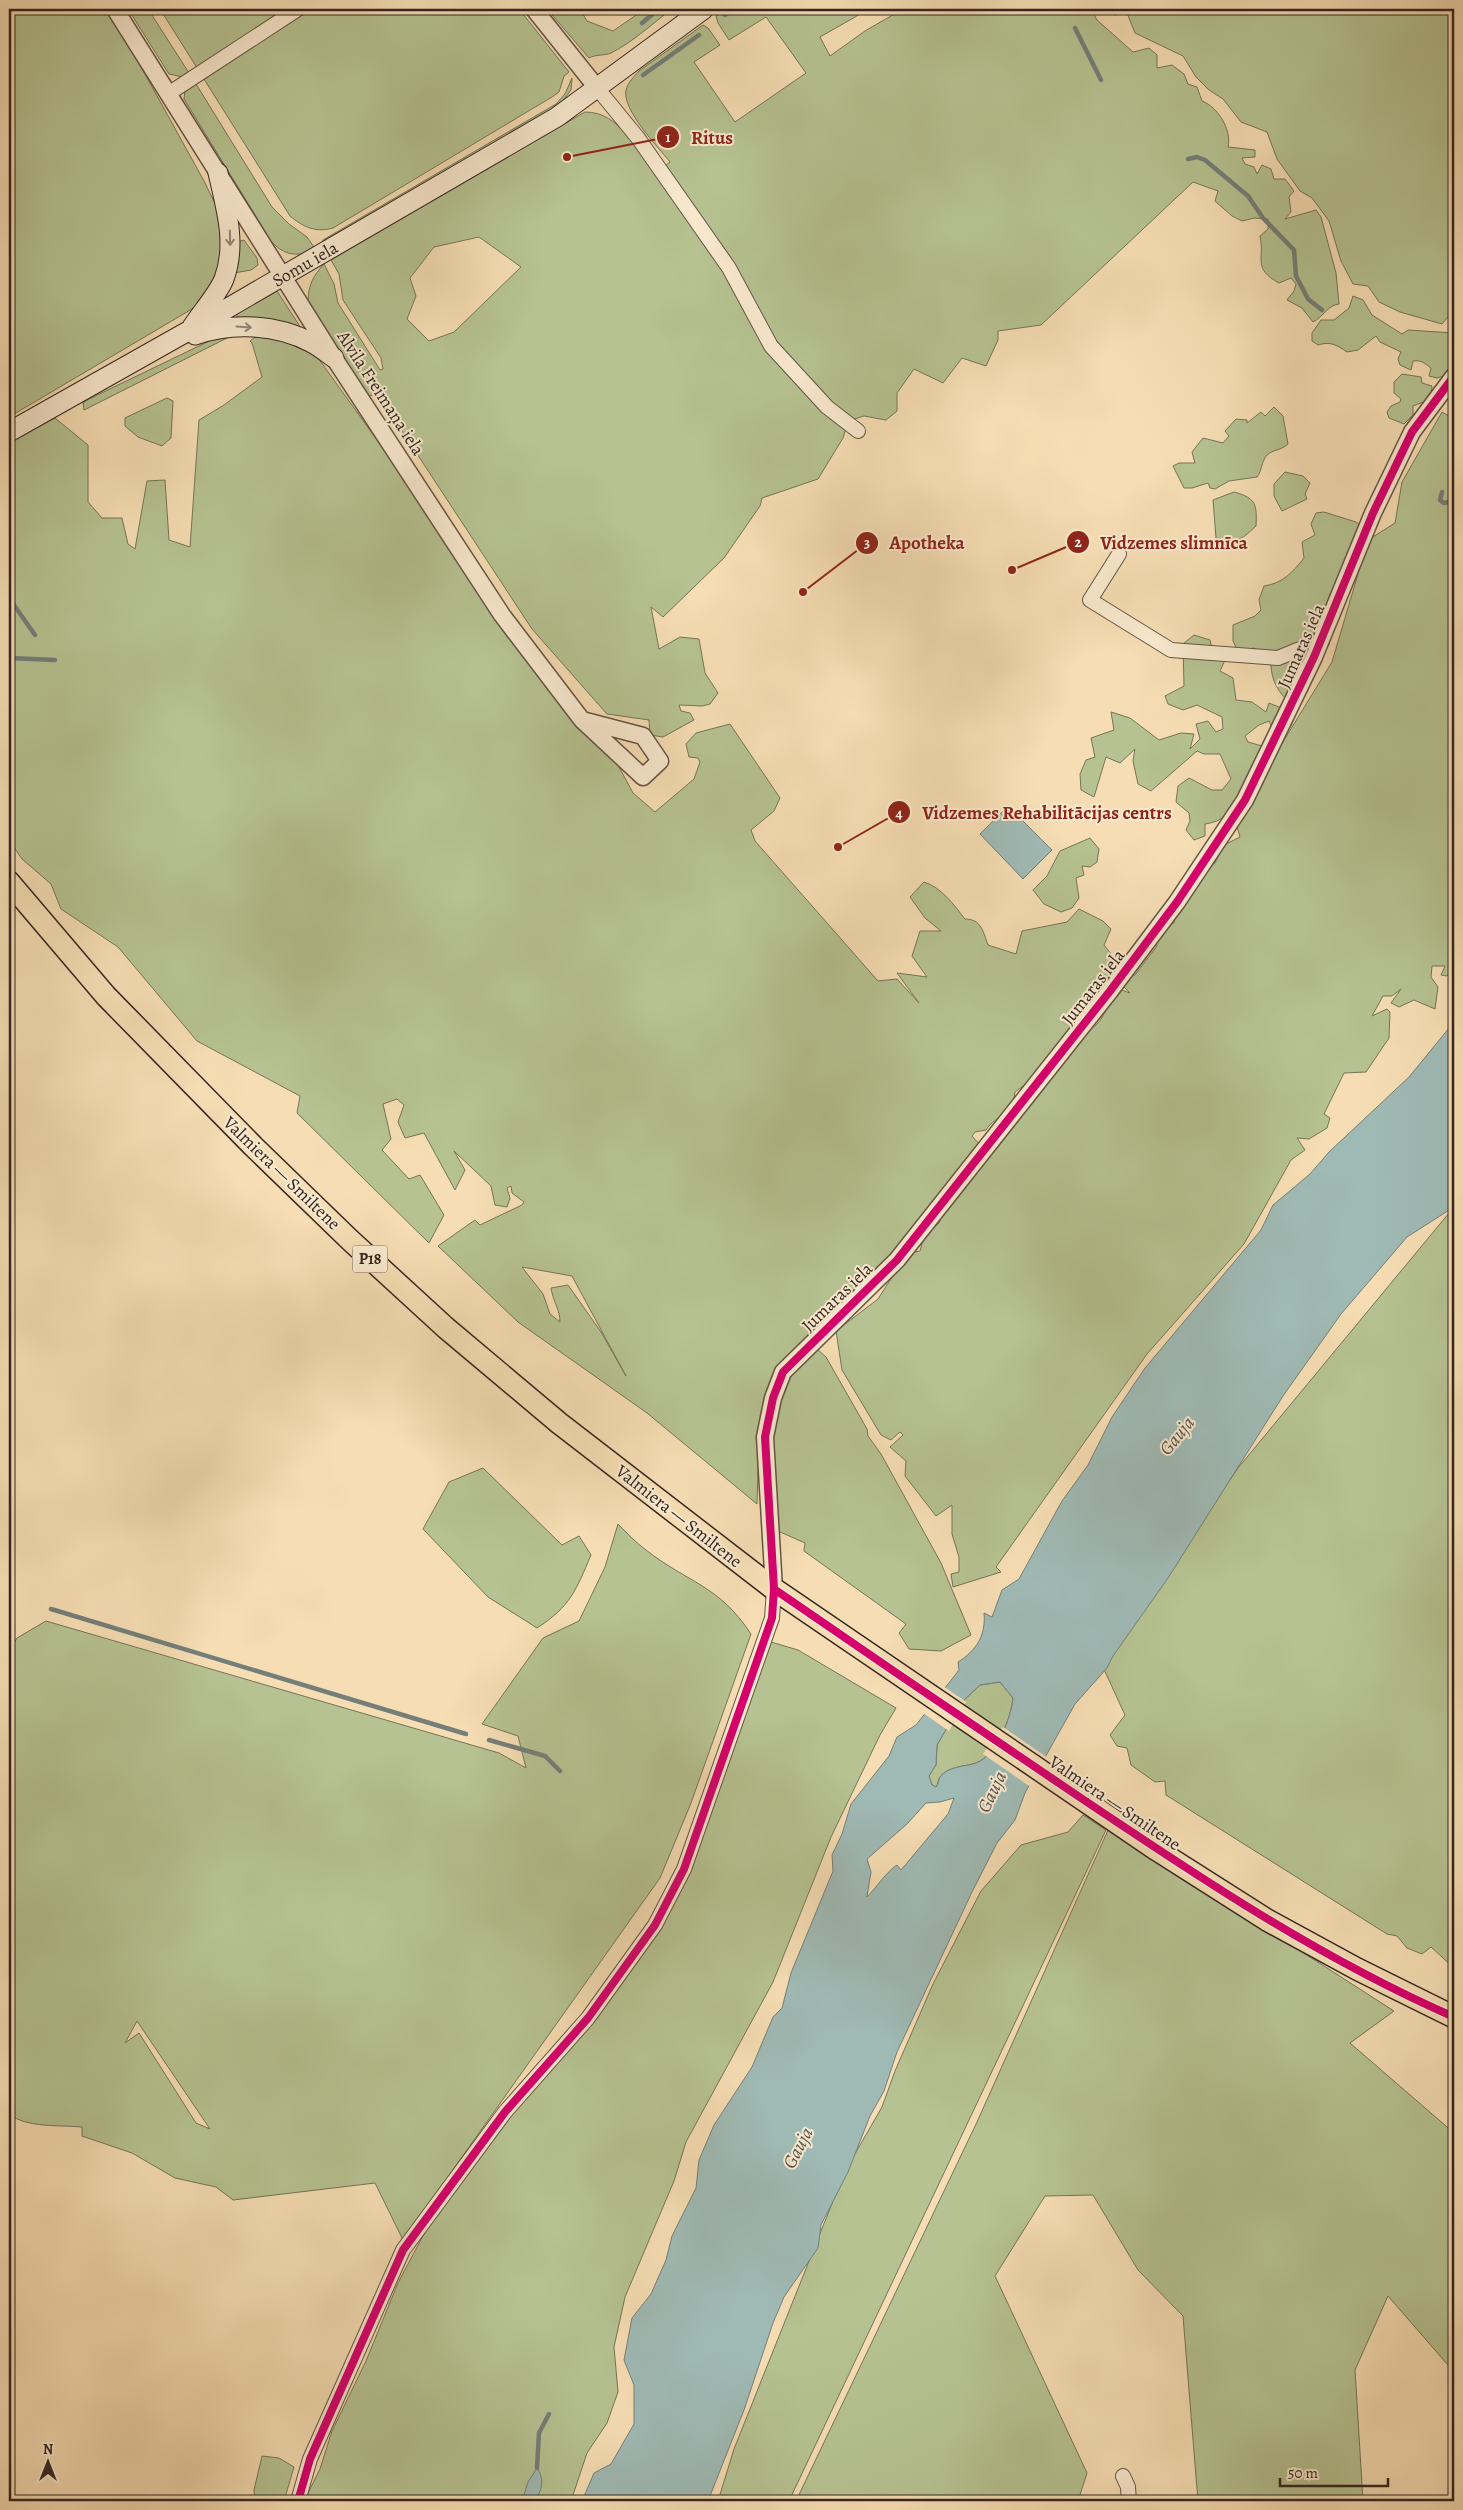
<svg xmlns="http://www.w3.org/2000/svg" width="1463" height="2510" font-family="Alegreya,serif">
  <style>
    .green { fill: #b6c291; stroke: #757459; fill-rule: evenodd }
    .water { fill: #9fbab5; stroke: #747f7a; fill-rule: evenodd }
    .pier { fill: #f6ddb3 }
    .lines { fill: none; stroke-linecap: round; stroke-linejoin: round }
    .stream { stroke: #747f7a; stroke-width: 4.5 }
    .minor-casing { stroke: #645446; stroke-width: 16 }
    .tertiary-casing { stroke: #645446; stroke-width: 19 }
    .secondary-casing { stroke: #342621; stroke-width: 21 }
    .primary-casing { stroke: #342621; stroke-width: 24 }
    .minor { stroke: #f9e9ce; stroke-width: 14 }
    .tertiary { stroke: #f9e9ce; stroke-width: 16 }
    .secondary { stroke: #f9e9ce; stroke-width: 19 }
    .primary { stroke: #f6ddb3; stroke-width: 21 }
    .cycleway-casing { stroke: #f9e9ce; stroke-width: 11 }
    .cycleway { stroke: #d6006c; stroke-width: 8 }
    .oneway { stroke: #968878 }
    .labels { text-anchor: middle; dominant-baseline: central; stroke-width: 4; stroke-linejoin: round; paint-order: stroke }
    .shield { fill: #f9e9ce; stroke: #6f6055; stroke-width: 1 }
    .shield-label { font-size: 16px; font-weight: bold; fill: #342621 }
    .street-label { font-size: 18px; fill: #342621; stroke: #f9e9ce }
    .water-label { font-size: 19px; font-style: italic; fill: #54524d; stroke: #f9e9ce }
    .leader { fill: none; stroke: #8f2418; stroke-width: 2 }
    .callout-dot { fill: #8f2418; stroke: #f9e9ce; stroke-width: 2 }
    .mark-label { font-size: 15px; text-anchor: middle; font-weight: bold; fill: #fff }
    .callout-label { font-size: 19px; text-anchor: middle; font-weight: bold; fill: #8f2418; stroke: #f9e9ce; stroke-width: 4; stroke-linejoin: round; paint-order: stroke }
  </style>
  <rect width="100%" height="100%" fill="#f6ddb3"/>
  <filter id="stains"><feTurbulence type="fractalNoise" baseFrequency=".004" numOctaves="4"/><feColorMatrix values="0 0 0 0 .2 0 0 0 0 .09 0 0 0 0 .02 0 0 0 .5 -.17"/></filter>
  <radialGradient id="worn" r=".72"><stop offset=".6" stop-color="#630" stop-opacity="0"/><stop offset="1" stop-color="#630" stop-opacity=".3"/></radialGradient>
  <!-- green -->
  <path class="green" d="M 9,9 L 106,9 L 130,47 L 204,181 L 224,222 L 223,250 L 211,289 L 192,309 L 9,417 Z
    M 128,9 L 148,9 L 189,73 L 183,77 L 169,74 Z
    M 160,9 L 519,9 L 569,72 L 564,76 L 559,92 L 552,97 L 333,228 C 316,233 303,227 290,216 Z
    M 547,9 L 580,9 L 587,21 L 613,31 L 645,9 L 672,9 C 653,23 633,42 611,53 C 604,56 596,54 589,58 Z
    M 725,9 L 869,9 L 820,37 L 830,56 L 865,31 L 903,9 L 1091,9 L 1097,20 L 1133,52 L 1149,48 L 1157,55 L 1157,68 L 1172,65 L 1184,74 L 1188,84 L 1197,87 L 1202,101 C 1218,107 1232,130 1228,147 L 1255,150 L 1255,157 L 1242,158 L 1245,164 L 1254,167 L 1257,174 L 1262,165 L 1271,169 L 1274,179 L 1285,179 L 1294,191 L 1289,197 L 1291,212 L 1285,219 L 1316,210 L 1321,217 L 1336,273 L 1339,304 C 1328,305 1323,317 1313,322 L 1302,308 L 1287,300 L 1294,291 L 1296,284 L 1291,278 L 1279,283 C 1252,268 1265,260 1260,236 L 1268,229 L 1268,219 L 1254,218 L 1242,221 L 1232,216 L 1215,201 L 1218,191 L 1193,182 L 1041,325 L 998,331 L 998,340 L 986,366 L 962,358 L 943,383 L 914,369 L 897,393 L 897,411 L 886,420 L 864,416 L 848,421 L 843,438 L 818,479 L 762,498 L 760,506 L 724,558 L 663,617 L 651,607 L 659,649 L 680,637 L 699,639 L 705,673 L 718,693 L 710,704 L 702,706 L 679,705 L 681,711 L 690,713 L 694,720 L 663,737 L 650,735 L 649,720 L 607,714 L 532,629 L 377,393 L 370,396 L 366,394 L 308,300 C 309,284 313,276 324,264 L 334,284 L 338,303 L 380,370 L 383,369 L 381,358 L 343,300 L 339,274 L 331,260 L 585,112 C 621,112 634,150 655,173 L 670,162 C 658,147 622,110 626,90 C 628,82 634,77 639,71 L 703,25 L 708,28 L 720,45 L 694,62 L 735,122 L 806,73 L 766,17 L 729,40 L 718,23 L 716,16 ZM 479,237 L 521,267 L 454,332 L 429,341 L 407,319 L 416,296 L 410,278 L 434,247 Z
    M 1111,9 L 1454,9 L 1454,310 L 1442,324 L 1400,312 L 1379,302 L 1368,286 L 1353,284 L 1341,261 L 1329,221 L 1312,198 L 1300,191 L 1277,159 L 1267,132 L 1241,122 L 1223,99 L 1209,90 L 1196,77 L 1183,56 L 1135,33 L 1127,13 L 1114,15 Z
    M 572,78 L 571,90 L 559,106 L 323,243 L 323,240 L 556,104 L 565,94 Z
    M 196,84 L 272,207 L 289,224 L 307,237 L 316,250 C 298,257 284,256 271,241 L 184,99 L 185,90 Z
    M 244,240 L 257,258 L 258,265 L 251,270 L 234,273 L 237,242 Z
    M 277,291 L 301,328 L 237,317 L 237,312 Z
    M 1353,296 L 1363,300 L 1372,315 L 1402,334 L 1408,330 L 1454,333 L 1454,373 L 1437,378 L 1429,376 L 1431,368 C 1424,363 1422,360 1413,361 L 1411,370 L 1400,365 L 1398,359 L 1401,352 L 1380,342 L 1376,336 L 1358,350 L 1347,352 C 1337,345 1330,341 1318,345 L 1312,341 L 1312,333 L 1321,320 L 1334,320 L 1349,308 Z
    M 228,332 L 235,334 L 84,410 L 83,403 L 89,399 Z
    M 255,337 L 279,339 L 313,351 L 579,721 L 619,767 L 633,793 L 655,812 L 694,779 L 700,762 L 698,758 L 689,757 L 686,744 L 696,733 L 730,724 L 780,798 L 774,811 L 751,830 L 755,841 L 878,981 L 897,979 L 919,1003 L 897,973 L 927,977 L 912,956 L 920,931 L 941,931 L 925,918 L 910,897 L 924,882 C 941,887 954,905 965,919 C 981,919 983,931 988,945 L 1016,954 L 1022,931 L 1067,922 L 1079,909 L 1103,921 L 1111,929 L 1104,945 L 1122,968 L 1046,1069 L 1015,1092 C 1012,1119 997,1113 986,1130 L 975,1132 L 972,1136 L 981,1146 L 910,1248 L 788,1357 L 759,1436 L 757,1504 L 647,1413 L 518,1322 L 438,1246 L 475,1220 L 480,1225 L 522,1205 L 524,1202 L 512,1193 L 511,1186 L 507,1188 L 510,1198 L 507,1207 L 495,1205 L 491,1186 L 454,1151 L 465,1170 L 455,1190 L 424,1133 L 405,1138 L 398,1122 L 404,1105 L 397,1099 L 383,1104 L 391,1139 L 382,1150 L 409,1179 L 420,1175 L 444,1215 L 429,1243 L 297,1113 L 300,1096 L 197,1041 L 118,947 L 61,909 L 51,884 L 22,859 L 9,840 L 9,442 L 55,418 L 88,445 L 88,502 L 102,518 L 122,518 L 128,544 L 135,549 L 147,481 L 165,480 L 169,540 L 190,547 L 199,420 L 224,405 L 262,377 L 252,343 L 250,341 ZM 522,1267 L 572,1276 L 626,1376 L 601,1332 L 568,1285 L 551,1288 C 553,1301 560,1310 560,1322 L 550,1314 L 543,1294 Z
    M 1402,374 L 1421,377 L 1422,383 L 1432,386 L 1431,399 L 1413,406 L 1413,415 L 1404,424 L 1389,418 L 1387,412 L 1391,406 L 1400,402 L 1401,399 L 1394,393 L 1394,382 Z
    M 167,398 L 173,401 L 171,438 L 162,446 L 138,437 L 125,426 L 125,418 Z
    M 1274,407 L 1283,416 L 1288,444 C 1282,450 1272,450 1267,455 C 1261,462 1262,471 1257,477 L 1229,481 L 1215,489 L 1210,488 L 1208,483 L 1192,488 L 1184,488 L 1173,466 L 1179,463 L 1195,463 L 1192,452 L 1203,438 L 1223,443 L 1229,436 L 1225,431 L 1236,419 L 1247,420 L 1247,423 L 1261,412 L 1265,416 Z
    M 1442,412 L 1454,419 L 1454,969 L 1447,976 L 1441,975 L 1445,966 L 1432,966 L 1431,977 L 1438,987 L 1435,1009 L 1414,1000 L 1399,1007 L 1391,1003 L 1401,989 L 1392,996 L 1383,996 L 1372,1016 L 1387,1009 L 1390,1012 L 1389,1038 L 1366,1072 L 1344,1073 L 1324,1114 L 1330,1118 L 1327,1128 L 1309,1139 L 1297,1138 L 1305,1150 L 1291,1160 L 1244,1244 L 1147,1354 L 996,1567 L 1001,1572 L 953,1587 L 951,1574 L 959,1572 L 959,1557 L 952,1534 L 952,1505 L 936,1516 L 905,1476 L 906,1461 L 890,1447 L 903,1435 L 900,1432 L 891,1440 L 881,1435 L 842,1370 L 836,1331 L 878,1299 L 894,1274 L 914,1252 L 920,1251 L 924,1236 L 939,1223 L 945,1207 L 1032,1093 L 1055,1074 L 1078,1034 C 1106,1027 1104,1008 1116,988 L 1130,993 L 1121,984 L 1128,976 L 1135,975 L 1157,946 L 1155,937 L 1162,925 L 1174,923 L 1174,915 L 1205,870 L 1215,863 L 1224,845 L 1240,837 L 1235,820 L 1332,662 L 1368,540 L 1395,523 L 1402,482 Z
    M 1285,472 L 1303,476 L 1310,483 L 1305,494 L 1307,499 L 1282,511 L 1274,496 L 1274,484 Z
    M 1234,492 C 1256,498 1257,504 1256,526 C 1240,541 1237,543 1216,538 L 1213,500 Z
    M 1324,512 L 1356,522 L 1365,528 L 1334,620 L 1329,645 L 1318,658 L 1303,659 L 1309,679 L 1305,696 L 1288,701 C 1275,689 1270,675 1271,658 L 1254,648 L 1238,652 L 1233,641 L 1233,625 L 1255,616 L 1261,610 L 1259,600 L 1264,586 C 1283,583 1292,573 1304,558 L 1302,542 L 1315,535 L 1311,524 L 1316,513 Z
    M 1194,635 L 1210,640 L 1212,649 L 1225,660 L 1220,671 L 1233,678 L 1236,700 L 1252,702 L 1266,712 L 1269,703 L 1284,709 L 1292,724 L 1285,734 L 1273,730 L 1269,721 L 1259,725 L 1245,736 L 1248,742 L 1262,746 C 1250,775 1241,820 1205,824 L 1205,836 L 1194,840 L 1186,830 L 1190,821 L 1189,813 L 1176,802 L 1178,786 L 1189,778 L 1212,790 L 1222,790 L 1231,779 L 1220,754 L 1204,754 L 1197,751 L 1151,791 L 1138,784 L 1133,761 L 1135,749 L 1120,763 L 1106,757 L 1094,797 L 1081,790 L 1080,774 L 1086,760 L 1095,757 L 1091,738 L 1114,730 L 1111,712 L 1130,718 L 1159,740 L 1181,733 L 1194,734 L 1190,749 L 1200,739 L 1196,724 L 1208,721 L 1216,732 L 1223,729 L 1222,717 L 1197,705 L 1183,710 L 1168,704 L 1165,696 L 1184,686 L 1183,644 Z
    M 1090,838 L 1099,849 L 1097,862 L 1090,867 L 1082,866 L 1084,875 L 1076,878 L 1079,898 L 1072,908 L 1061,912 L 1044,904 L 1033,890 L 1047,876 L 1060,851 Z
    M 1454,1207 L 1454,1968 L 1431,1947 L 1422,1954 L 1407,1948 L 1397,1936 L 1387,1934 L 1166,1795 L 1165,1781 L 1155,1782 L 1131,1765 L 1127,1748 L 1117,1746 L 1110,1735 L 1125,1715 L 1102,1665 L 1238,1468 Z
    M 816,1348 L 826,1357 L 867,1429 L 868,1436 L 881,1454 L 941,1563 L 971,1635 L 941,1651 L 909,1649 L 899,1633 L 906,1624 L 804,1551 L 805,1543 L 778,1531 L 771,1424 L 784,1385 L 798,1362 Z
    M 483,1468 L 562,1545 L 579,1536 L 591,1555 C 576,1590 571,1606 537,1628 L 488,1597 L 423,1529 L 449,1482 Z
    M 618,1524 C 627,1533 636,1543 646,1550 C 688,1583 719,1585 751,1634 L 691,1803 L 660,1878 L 403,2240 L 375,2183 L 233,2200 L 216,2187 L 175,2178 L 132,2153 L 82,2136 L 82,2127 C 60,2125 26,2128 9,2114 L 9,1652 L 17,1638 L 46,1621 L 499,1753 L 526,1768 L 518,1736 L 482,1724 L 543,1638 L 579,1621 L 605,1567 ZM 137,2021 L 210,2129 L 196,2123 L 139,2033 L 125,2043 Z
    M 761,1639 L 798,1650 L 896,1708 L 880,1735 L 831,1837 L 773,1982 L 686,2142 L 674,2181 L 625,2297 L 614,2347 L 618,2392 L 607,2423 L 587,2453 L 571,2501 L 304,2501 L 320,2469 L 332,2431 L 366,2361 L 398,2283 L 435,2213 L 645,1929 L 673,1877 L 712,1782 Z
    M 1000,1682 L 1013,1698 C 1011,1718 997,1755 976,1763 C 964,1767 948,1766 940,1777 C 938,1780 938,1784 936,1787 L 932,1785 L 929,1776 L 936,1765 L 937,1745 L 962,1702 L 980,1685 Z
    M 1083,1815 L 1106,1830 L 789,2501 L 718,2501 L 734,2449 L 845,2171 L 882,2107 L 895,2071 L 933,1984 L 981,1891 L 1021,1845 L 1068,1832 Z
    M 1109,1828 L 1394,2011 L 1350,2043 L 1454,2133 L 1454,2372 L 1388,2296 L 1355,2370 L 1363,2501 L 1198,2501 L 1183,2316 L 1138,2270 L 1093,2195 L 1045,2196 L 995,2276 L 1087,2473 L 1078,2501 L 796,2501 L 977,2122 Z
    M 262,2456 L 279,2458 L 294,2467 L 284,2501 L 255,2501 L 254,2490 Z"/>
  <!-- water -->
  <path class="water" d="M 1008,806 L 1052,850 L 1023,879 L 980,834 Z
    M 1454,1022 L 1454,1207 L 1407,1237 L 1341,1314 L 1283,1396 L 1168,1578 L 1113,1656 L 1107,1668 L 1075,1704 L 1025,1793 L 1015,1820 L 997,1843 L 972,1892 L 897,2052 L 884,2091 L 870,2116 L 848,2172 L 821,2225 L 818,2248 L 784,2297 L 773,2323 L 744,2410 L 708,2501 L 582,2501 L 594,2473 L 611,2464 L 634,2424 L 634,2385 L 624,2360 L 632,2318 L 651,2294 L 666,2260 L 672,2236 L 696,2188 L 699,2160 L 714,2125 L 752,2067 L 773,2017 L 782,2008 L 791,1973 L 833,1871 L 832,1855 L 842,1834 L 851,1804 L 889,1756 L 897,1737 L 916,1725 L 959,1670 L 958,1662 C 977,1650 986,1635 984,1613 L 992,1617 L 1002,1590 L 1019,1579 L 1062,1501 L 1088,1465 L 1112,1417 L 1145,1368 L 1261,1230 L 1273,1205 L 1310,1174 L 1329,1152 L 1409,1077 ZM 1000,1682 L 1013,1698 C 1011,1718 997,1755 976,1763 C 964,1767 948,1766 940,1777 C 938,1780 939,1784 936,1787 L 932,1785 L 929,1776 L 936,1765 L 937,1745 L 962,1702 L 980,1685 ZM 954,1798 L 948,1814 L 901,1870 L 897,1865 C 887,1871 876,1888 867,1897 L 871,1872 L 867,1859 L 907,1824 L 926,1803 L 940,1802 Z
    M 537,2468 C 545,2479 542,2492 534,2501 L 530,2501 L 524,2495 L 528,2482 Z"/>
  <!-- pier -->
  <path class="pier" d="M 943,1686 L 966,1702 L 949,1731 L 923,1713 Z
    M 1003,1727 L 1048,1758 L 1032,1788 L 983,1754 Z"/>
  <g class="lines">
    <!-- stream -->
    <path class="stream" d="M 725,15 L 733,9
      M 642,23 L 659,9
      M 1075,28 L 1101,80
      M 643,75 L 699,35
      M 1188,159 L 1197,157 L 1205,160 L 1248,196 L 1263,218 L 1294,250 L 1296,276 L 1308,299 L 1322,310
      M 1450,426 L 1454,432
      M 1442,492 L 1440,500 L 1444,503 L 1454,501
      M 9,598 L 35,635
      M 9,658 L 55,660
      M 51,1609 L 466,1734
      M 489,1740 L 545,1756 L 560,1771
      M 537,2468 L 539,2433 L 549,2414"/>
    <!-- minor casing -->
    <g class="minor-casing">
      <path id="minor" d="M 597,88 L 638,138 L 729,268 L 771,346 L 827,407 L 858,431
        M 168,94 L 298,9
        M 1119,554 L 1090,600 L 1171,650 L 1278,658 L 1300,649
        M 1123,2476 L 1128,2487 L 1129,2501
        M 298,2501 L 310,2459 L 403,2250 L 505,2112 L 588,2018 L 655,1925 L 684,1869 L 772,1618 L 774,1589"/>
    </g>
    <!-- tertiary casing -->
    <g class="tertiary-casing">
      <path id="tertiary" d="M 115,9 L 334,358 L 502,615 L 582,720 L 643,777 L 660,761 L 643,736 L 582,720
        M 534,9 L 597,88
        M 774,1589 L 765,1437 L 773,1398 L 783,1372 L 897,1260 L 1110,991 L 1177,902 L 1245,800 L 1314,657 L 1373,513 L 1412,432 L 1454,376"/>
    </g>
    <!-- secondary casing -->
    <g class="secondary-casing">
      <path id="secondary" d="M 192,327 C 201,313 218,294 224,279 C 237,244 226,208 218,173
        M 195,335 C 232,322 277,324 312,343 C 320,347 327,353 334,358
        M 9,432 L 190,330 L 557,117 L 704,9"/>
    </g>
    <!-- primary casing -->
    <g class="primary-casing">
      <path id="primary" d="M 9,882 L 106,996 L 253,1146 L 350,1240 L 446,1328 L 559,1423 L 774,1589 L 1157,1850 L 1267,1920 L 1357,1969 L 1454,2017"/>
    </g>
    <!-- minor -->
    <use href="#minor" class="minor"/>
    <!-- tertiary -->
    <use href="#tertiary" class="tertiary"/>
    <!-- secondary -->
    <use href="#secondary" class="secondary"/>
    <!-- primary -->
    <use href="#primary" class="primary"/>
    <!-- cycleway casing -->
    <g class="cycleway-casing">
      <path id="cycleway" d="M 774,1589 C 874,1658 974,1726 1075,1794 C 1197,1876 1319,1958 1454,2017
        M 298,2501 L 310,2459 L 403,2250 L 505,2112 L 588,2018 L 655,1925 L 684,1869 L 772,1618 L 774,1589 L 765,1437 L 773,1398 L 783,1372 L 897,1260 L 1110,991 L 1177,902 L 1245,800 L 1314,657 L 1373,513 L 1412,432 L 1454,376"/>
    </g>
    <!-- cycleway -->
    <use href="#cycleway" class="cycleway"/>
  </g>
  <!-- one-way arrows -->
  <defs><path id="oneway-shaft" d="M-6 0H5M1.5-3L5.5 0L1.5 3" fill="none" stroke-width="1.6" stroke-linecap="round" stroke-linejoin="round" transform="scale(1.25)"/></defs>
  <g class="oneway">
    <use href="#oneway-shaft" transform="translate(230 238) rotate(89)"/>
    <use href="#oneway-shaft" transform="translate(244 327) rotate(4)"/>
  </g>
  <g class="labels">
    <!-- shield labels -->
    <rect class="shield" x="352.5" y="1245.5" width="35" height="27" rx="4"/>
    <g class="shield-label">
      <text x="370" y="1259">P18</text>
    </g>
    <!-- street labels -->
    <g class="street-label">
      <text transform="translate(305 264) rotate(-30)">Somu iela</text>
      <text transform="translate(381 393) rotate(57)">Alvila Freimaņa iela</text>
      <text transform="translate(1301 646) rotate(-66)">Jumaras iela</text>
      <text transform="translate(1093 987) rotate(-52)">Jumaras iela</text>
      <text transform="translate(282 1173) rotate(44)">Valmiera — Smiltene</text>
      <text transform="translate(837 1297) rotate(-44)">Jumaras iela</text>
      <text transform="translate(679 1516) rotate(38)">Valmiera — Smiltene</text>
      <text transform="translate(1115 1803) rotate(34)">Valmiera — Smiltene</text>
    </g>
    <!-- water labels -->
    <g class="water-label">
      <text transform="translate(1177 1436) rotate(-51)">Gauja</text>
      <text transform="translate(992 1792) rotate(-64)">Gauja</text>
      <text transform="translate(798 2148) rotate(-62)">Gauja</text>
    </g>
  </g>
  <!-- callouts -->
  <path class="leader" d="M567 157L668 137M1012 570L1078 542M803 592L867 543M838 847L899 812"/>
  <g class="callout-dot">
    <circle cx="567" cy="157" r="5"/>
    <circle cx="1012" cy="570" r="5"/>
    <circle cx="803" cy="592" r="5"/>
    <circle cx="838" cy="847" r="5"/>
    <circle cx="668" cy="137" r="12"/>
    <circle cx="1078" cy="542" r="12"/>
    <circle cx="867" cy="543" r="12"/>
    <circle cx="899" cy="812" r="12"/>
  </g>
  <g class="mark-label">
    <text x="668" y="142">1</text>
    <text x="1078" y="547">2</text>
    <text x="867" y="548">3</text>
    <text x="899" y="818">4</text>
  </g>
  <g class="callout-label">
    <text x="712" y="144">Ritus</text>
    <text x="1174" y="549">Vidzemes slimnīca</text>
    <text x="927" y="549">Apotheka</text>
    <text x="1047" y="819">Vidzemes Rehabilitācijas centrs</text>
  </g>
  <!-- margin -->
  <rect width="1463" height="2510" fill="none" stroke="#f6ddb3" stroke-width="30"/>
  <rect x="10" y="10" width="1443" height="2490" fill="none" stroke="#342621" stroke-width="2.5"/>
  <rect x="15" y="15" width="1433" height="2480" fill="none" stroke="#342621"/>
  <!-- north arrow -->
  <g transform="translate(48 2462)" stroke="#f9e9ce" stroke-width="4" paint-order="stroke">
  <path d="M0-4L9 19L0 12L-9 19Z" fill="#342621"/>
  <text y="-8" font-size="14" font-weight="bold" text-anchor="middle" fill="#342621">N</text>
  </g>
  <!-- scale -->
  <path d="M1280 2478v8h108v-8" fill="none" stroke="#342621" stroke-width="2.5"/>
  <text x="1288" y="2478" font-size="15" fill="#342621" stroke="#f9e9ce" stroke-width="4" paint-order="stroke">50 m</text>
  <rect width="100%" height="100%" filter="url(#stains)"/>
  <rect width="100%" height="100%" fill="url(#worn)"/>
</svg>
